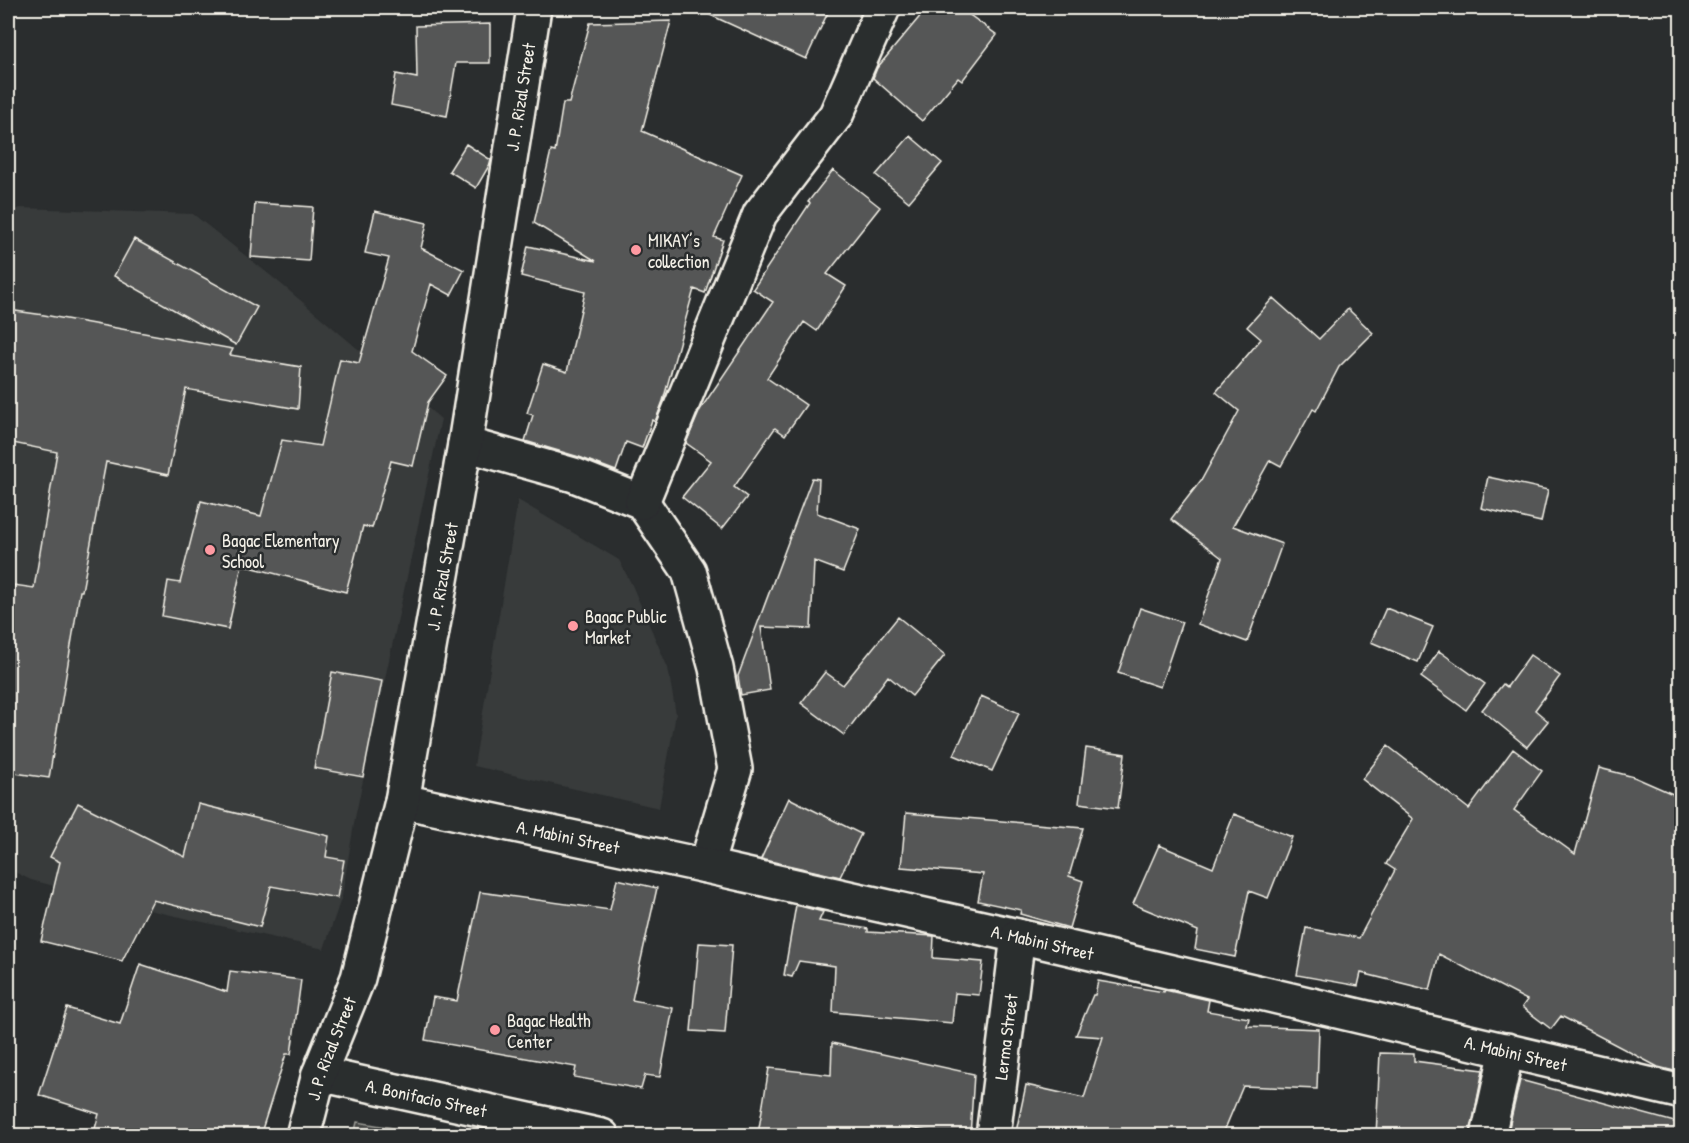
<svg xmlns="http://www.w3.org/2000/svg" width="1689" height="1143" font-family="'Patrick Hand',sans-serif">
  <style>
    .built { fill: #373a3a }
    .green { fill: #444645; stroke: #9c9c96; stroke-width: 1.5 }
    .building { fill: #555756; stroke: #f4f1e8; stroke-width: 1.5 }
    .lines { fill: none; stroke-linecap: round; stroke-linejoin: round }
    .minor-casing { stroke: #f4f1e8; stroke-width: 38 }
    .tertiary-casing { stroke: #f4f1e8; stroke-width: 38 }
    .minor { stroke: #2a2d2e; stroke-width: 33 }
    .tertiary { stroke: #2a2d2e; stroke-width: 33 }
    .poi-dot { fill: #ff9aa2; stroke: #2a2d2e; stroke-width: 2 }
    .labels { text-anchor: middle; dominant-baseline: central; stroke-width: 5; stroke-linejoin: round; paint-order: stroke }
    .street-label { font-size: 18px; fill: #f4f1e8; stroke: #2a2d2e }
    .poi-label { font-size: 18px; fill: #f4f1e8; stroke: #2a2d2e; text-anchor: start }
  </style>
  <rect width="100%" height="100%" fill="#2a2d2e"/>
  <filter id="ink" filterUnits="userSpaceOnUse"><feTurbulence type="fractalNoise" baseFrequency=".0167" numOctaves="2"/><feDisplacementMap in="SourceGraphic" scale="12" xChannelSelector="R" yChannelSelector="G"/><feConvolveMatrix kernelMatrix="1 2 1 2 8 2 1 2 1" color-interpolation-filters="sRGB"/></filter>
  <g filter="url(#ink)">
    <!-- built -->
    <path class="built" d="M 21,208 L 193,214 L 280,283 L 441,419 L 355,818 L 342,896 L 324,949 L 131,906 L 31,880 L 8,869 L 8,212 Z
      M 518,500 L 619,560 L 632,585 L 668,668 L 676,714 L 659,808 L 474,766 Z"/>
    <!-- green -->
    <path class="green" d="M 357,1122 L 436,1135 L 354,1135 Z"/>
    <!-- building -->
    <path class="building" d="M 695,8 L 830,8 L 806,59 Z
      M 927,8 L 960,8 L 997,35 L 962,81 L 958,78 L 922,121 L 873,78 L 877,68 Z
      M 671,21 L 642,131 L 742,175 L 714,237 L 723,240 L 705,293 L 694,289 L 663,401 L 655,422 L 652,420 L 642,448 L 626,442 L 616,471 L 579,457 L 525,441 L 533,415 L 527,413 L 543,364 L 567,372 L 585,292 L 521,276 L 528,246 L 596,261 L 534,223 L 551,151 L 555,152 L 563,103 L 569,103 L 590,23 Z
      M 490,24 L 490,63 L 456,63 L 447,116 L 391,105 L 396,74 L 417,78 L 416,26 Z
      M 910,136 L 942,163 L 909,202 L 876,175 Z
      M 466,144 L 491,160 L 490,164 L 476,188 L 449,171 Z
      M 833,170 L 880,207 L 827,274 L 846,286 L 817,331 L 804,322 L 767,378 L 806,405 L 785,435 L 775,428 L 734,487 L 747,497 L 722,529 L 682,497 L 711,461 L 686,443 L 700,410 L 773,302 L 753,289 L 810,203 L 808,202 Z
      M 255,203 L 313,207 L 309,261 L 251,257 Z
      M 375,211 L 427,223 L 421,248 L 464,270 L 451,295 L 431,284 L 412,351 L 447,376 L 428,402 L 413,466 L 391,461 L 372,528 L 363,526 L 346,592 L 242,565 L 228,629 L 162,616 L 168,581 L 180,583 L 201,501 L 261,516 L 282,440 L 320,446 L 340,359 L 359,363 L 389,258 L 365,253 Z
      M 134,239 L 257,307 L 236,345 L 114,276 Z
      M 1273,298 L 1319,339 L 1348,309 L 1373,333 L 1339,367 L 1316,411 L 1313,409 L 1281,466 L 1270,460 L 1233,526 L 1282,544 L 1247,642 L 1198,624 L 1222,558 L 1171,519 L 1202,479 L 1239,411 L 1216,392 L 1261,339 L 1247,327 Z
      M 8,310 L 44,315 L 233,349 L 230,355 L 301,367 L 298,409 L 186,389 L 168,475 L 106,462 L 82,591 L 80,591 L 49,778 L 8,772 L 8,625 L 14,585 L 34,588 L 57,452 L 8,442 Z
      M 1488,477 L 1548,490 L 1541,522 L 1481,508 Z
      M 812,478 L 819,479 L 817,513 L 860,529 L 843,572 L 814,561 L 811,629 L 761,627 L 770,690 L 741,695 L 738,676 Z
      M 1140,608 L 1182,622 L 1160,687 L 1118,673 Z
      M 1386,608 L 1433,627 L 1418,662 L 1371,642 Z
      M 898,617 L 945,655 L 912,696 L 888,676 L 844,735 L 801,703 L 825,672 L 843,685 Z
      M 1439,651 L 1485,684 L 1466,710 L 1421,677 Z
      M 1530,655 L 1560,676 L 1535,710 L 1548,721 L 1527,747 L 1482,710 L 1503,684 L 1507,687 Z
      M 332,672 L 382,681 L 363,777 L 314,768 Z
      M 981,696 L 1019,713 L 992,771 L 954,755 Z
      M 1388,746 L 1469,809 L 1513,749 L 1542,771 L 1514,810 L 1575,854 L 1599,768 L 1634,777 L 1682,798 L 1682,1073 L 1658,1067 L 1561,1016 L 1551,1029 L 1522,1007 L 1527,1000 L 1439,954 L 1430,990 L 1361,973 L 1358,986 L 1297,975 L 1306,928 L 1359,938 L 1395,870 L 1386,864 L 1413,819 L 1362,779 Z
      M 1086,748 L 1125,754 L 1118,808 L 1079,803 Z
      M 789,798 L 861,834 L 840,877 L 761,859 Z
      M 78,803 L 185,857 L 198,804 L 329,836 L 326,857 L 344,860 L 337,898 L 271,886 L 260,927 L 153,900 L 122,961 L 41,941 L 60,862 L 50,857 Z
      M 906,813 L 1083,828 L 1069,876 L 1083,881 L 1069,928 L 1020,914 L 1021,910 L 978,901 L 983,874 L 901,867 Z
      M 1234,814 L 1292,837 L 1268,898 L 1249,891 L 1235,957 L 1195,949 L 1198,931 L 1133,904 L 1159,845 L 1213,868 Z
      M 617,879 L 657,888 L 632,1000 L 673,1008 L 660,1077 L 645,1075 L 641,1089 L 574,1077 L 576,1067 L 425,1040 L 433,997 L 457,1001 L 480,892 L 610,910 Z
      M 796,905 L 823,912 L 819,921 L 868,929 L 868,932 L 934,936 L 933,958 L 983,962 L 979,995 L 955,993 L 952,1023 L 833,1012 L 835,966 L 799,961 L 792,977 L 784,975 Z
      M 699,943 L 732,945 L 725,1033 L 691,1031 Z
      M 140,964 L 227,992 L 230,971 L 301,980 L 291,1054 L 286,1054 L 260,1136 L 93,1136 L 99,1114 L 39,1095 L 67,1008 L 120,1024 Z
      M 1098,981 L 1164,992 L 1165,990 L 1209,1000 L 1207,1011 L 1249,1018 L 1247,1026 L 1319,1029 L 1317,1089 L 1243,1086 L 1222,1136 L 1034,1136 L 1016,1132 L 1026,1085 L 1084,1098 L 1103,1037 L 1076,1035 L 1093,995 L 1095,995 Z
      M 832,1043 L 974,1074 L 970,1136 L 957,1136 L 910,1128 L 908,1136 L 774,1136 L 758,1134 L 769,1068 L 831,1075 Z
      M 1380,1053 L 1414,1054 L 1414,1061 L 1483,1070 L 1470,1136 L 1376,1136 Z
      M 1520,1080 L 1682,1124 L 1682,1136 L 1507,1136 Z"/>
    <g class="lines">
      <!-- minor casing -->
      <g class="minor-casing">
        <g id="minor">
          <path d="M 465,444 L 574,475 L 642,502 L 689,571 L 716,668 L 735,769 L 706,866"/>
          <path d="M 642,502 L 760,214 L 836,115 L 883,8"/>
          <path id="s1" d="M 402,801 L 706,866 L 1018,936 L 1682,1092"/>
          <path id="s2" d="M 993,1136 L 1018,936"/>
          <path d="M 1488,1136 L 1507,1050"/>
        </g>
      </g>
      <!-- tertiary casing -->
      <g class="tertiary-casing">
        <g id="tertiary">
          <path id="s3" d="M 319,1074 L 602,1136"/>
          <path id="s4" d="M 303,1136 L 319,1074 L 358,978 L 402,801 L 465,444 L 534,8"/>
        </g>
      </g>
      <!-- minor -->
      <use href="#minor" class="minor"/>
      <!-- tertiary -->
      <use href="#tertiary" class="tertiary"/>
    </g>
  </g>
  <!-- markers -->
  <g class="poi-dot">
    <circle cx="636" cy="250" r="6"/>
    <circle cx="210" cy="550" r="6"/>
    <circle cx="573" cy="626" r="6"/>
    <circle cx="495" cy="1030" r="6"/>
  </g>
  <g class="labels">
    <!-- street labels -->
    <g class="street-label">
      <text stroke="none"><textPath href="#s4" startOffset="1064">J. P. Rizal Street</textPath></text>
      <text stroke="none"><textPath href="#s4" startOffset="578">J. P. Rizal Street</textPath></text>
      <text stroke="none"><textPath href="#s1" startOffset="170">A. Mabini Street</textPath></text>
      <text stroke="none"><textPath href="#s1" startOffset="656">A. Mabini Street</textPath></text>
      <text stroke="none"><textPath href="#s2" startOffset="100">Lerma Street</textPath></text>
      <text stroke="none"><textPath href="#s4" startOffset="92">J. P. Rizal Street</textPath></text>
      <text stroke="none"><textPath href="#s1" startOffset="1142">A. Mabini Street</textPath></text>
      <text stroke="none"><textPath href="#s3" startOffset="110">A. Bonifacio Street</textPath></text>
    </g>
    <!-- poi labels -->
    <g class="poi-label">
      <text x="648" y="240">MIKAY’s<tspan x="648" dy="21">collection</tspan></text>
      <text x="222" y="540">Bagac Elementary<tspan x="222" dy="21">School</tspan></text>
      <text x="585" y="616">Bagac Public<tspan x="585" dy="21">Market</tspan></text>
      <text x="507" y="1020">Bagac Health<tspan x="507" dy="21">Center</tspan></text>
    </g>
  </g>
  <!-- margin -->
  <rect width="1689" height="1143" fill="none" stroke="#2a2d2e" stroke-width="30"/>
  <rect x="15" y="15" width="1659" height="1113" fill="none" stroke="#f4f1e8" stroke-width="2" filter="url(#ink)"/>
</svg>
